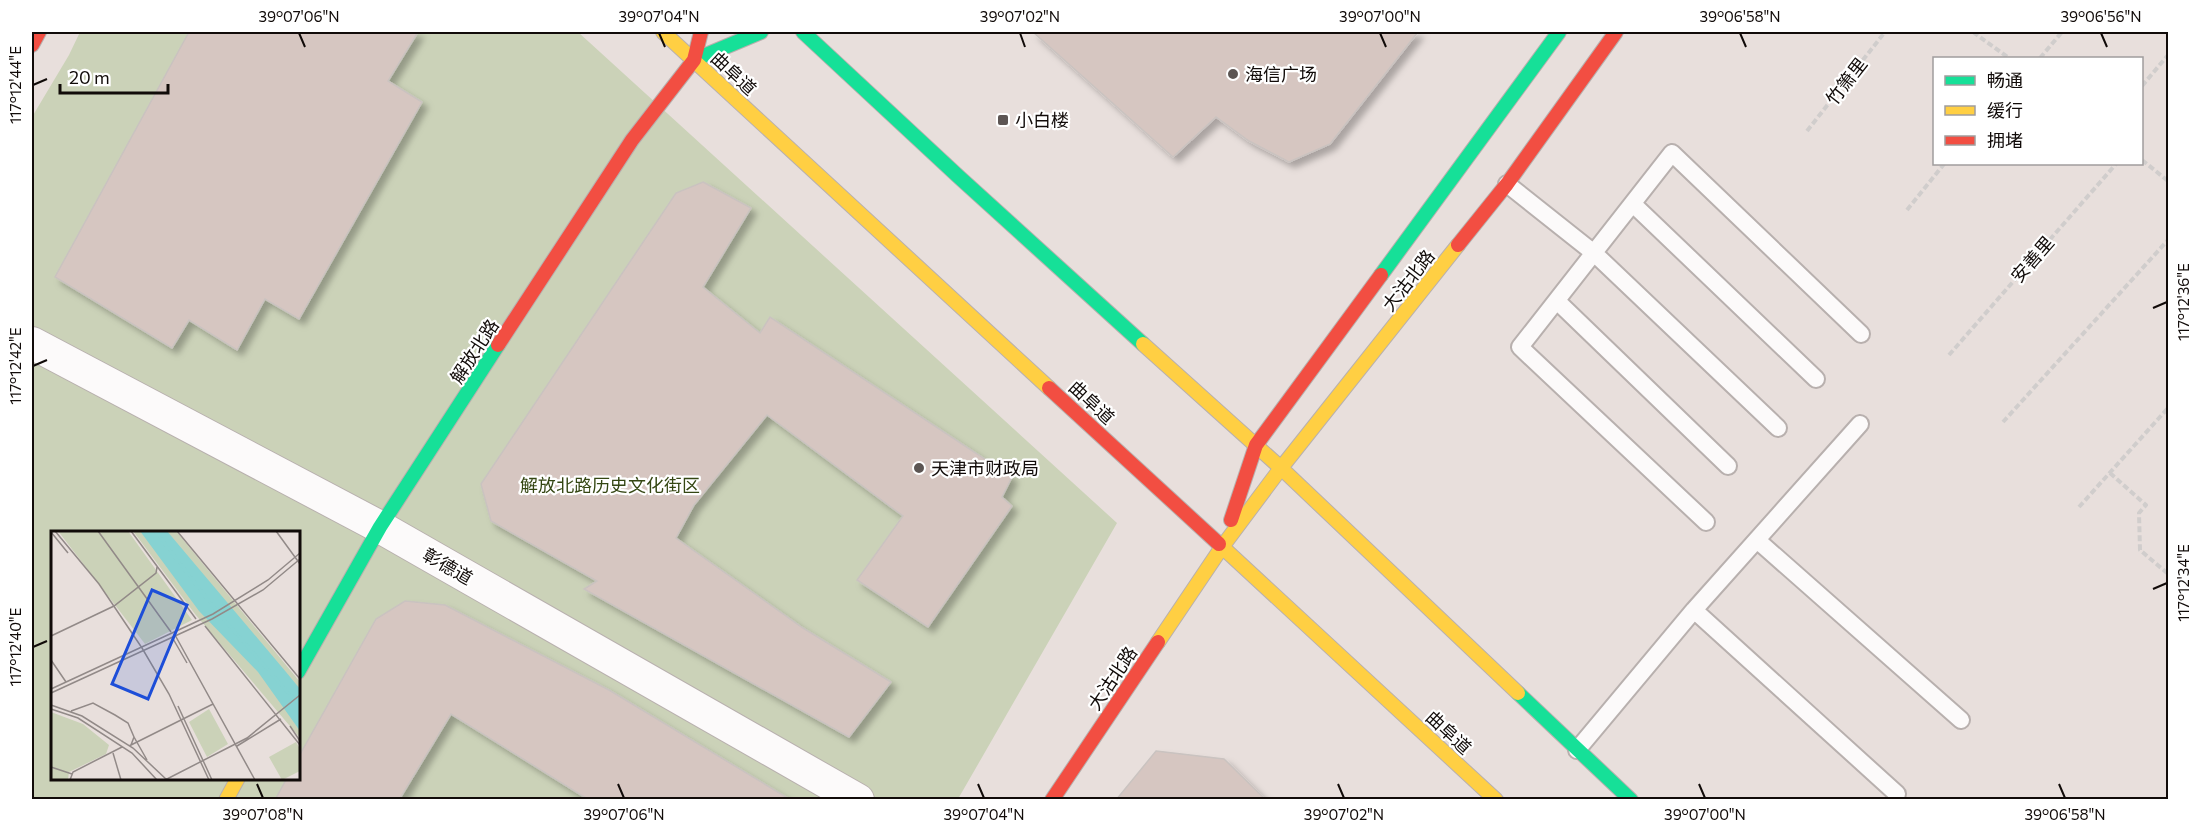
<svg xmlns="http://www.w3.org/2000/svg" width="2200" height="831" font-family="Commissioner,'Noto Sans SC',sans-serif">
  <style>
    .green { fill: #cbd2b8; fill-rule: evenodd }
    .building { fill: #d6c6c1; stroke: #cac3c0; stroke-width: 1.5; filter: url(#shadow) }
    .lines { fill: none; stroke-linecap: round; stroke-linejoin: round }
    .lane-casing { stroke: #b8b0ae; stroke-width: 20 }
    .street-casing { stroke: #b8b0ae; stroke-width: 34 }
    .fast-casing { stroke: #b8b0ae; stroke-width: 16 }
    .slow-casing { stroke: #b8b0ae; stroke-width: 16 }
    .jam-casing { stroke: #b8b0ae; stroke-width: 16 }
    .path { stroke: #d0cdcc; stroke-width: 4; stroke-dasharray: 6 3; stroke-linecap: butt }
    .lane { stroke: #fcfafa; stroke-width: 16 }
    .street { stroke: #fcfafa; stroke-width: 32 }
    .fast { stroke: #16e098; stroke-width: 14 }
    .slow { stroke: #ffcf43; stroke-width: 14 }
    .jam { stroke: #f24e42; stroke-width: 14 }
    .ticks { fill: none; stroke: #110b09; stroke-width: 2 }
    .poi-dot { fill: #5c5553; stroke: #fff; stroke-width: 2 }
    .labels { text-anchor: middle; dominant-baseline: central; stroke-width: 4.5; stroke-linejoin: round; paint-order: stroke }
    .street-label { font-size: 18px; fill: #110b09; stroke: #fff }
    .poi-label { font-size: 18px; fill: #110b09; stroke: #fff; text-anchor: start }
    .park-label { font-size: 18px; fill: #344612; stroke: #fff }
    .inset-river { fill: none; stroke: #86d2d2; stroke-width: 3 }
    .inset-road { fill: none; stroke: #928a88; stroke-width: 1.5 }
    .view { fill: #1d4ed8; fill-opacity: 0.15; stroke: #1d4ed8; stroke-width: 3 }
    .inset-edge { fill: none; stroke: #110b09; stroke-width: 3 }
    .neatline { fill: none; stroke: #110b09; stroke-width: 2 }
    .ticks-label { font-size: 15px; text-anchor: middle; fill: #110b09 }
  </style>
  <defs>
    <filter id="shadow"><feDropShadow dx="5.5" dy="5.5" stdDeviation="3" flood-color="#0004"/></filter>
  </defs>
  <rect width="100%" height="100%" fill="#e8dfdc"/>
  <!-- green -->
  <path class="green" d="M 80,32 L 578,32 L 1117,523 L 958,799 L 32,799 L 32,117 L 69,55 ZM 52,532 L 298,532 L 298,778 L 52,778 Z"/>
  <!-- building -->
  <path class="building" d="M 189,32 L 418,32 L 388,81 L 422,102 L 299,319 L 265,299 L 237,350 L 189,320 L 172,348 L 55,277 Z
    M 1033,32 L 1418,32 L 1330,144 L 1289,162 L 1249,141 L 1216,117 L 1173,157 Z
    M 703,182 L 751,208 L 703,287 L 760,333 L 770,317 L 1012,477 L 1002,497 L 1012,506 L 928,627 L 857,580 L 903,516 L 767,415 L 694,505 L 676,538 L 803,628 L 891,682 L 849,737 L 584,589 L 597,581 L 491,521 L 481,484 L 676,193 Z
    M 405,601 L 445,605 L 609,690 L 791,800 L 589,800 L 451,714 L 399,800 L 275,800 L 287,778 L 298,778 L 298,758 L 376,619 Z
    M 1156,751 L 1224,759 L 1266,800 L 1116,800 Z"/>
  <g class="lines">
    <!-- lane casing -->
    <g class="lane-casing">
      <path id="lane" d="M 1507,184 L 1594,253 L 1778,428
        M 1633,204 L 1816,379
        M 1557,301 L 1728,466
        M 1706,522 L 1520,347 L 1672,153 L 1861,334
        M 1757,540 L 1961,720
        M 1694,610 L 1897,794
        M 1577,750 L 1694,610 L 1860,424"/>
    </g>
    <!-- street casing -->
    <g class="street-casing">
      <path id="street" d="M 32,343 L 380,527 L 858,800"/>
    </g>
    <!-- fast casing -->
    <g class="fast-casing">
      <path id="fast" d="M 803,32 L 959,177 L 1143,344
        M 694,60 L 761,32
        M 1381,275 L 1559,32
        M 298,672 L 380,527 L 498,345
        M 1518,693 L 1631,800"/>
    </g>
    <!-- slow casing -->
    <g class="slow-casing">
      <path id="slow" d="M 663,32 L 1049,388
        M 1143,344 L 1281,468 L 1518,693
        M 1219,544 L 1496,800
        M 1158,642 L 1222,547 L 1281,468 L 1458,245
        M 226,800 L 238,778"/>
    </g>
    <!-- jam casing -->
    <g class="jam-casing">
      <path id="jam" d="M 32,45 L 39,32
        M 1458,245 L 1507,184 L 1616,32
        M 498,345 L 632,140 L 694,60 L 701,32
        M 1049,388 L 1219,544
        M 1231,520 L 1256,445 L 1381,275
        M 1052,800 L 1158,642"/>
    </g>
    <!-- path -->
    <path class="path" d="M 1973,32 L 2009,58
      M 2040,58 L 2062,32
      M 2142,86 L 2168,55
      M 1807,131 L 1885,32
      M 2142,160 L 2168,181
      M 1907,210 L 1944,164
      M 1949,355 L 2116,164
      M 2003,422 L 2168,240
      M 2110,473 L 2146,505 L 2139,513 L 2140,550 L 2167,573
      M 2079,507 L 2168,408"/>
    <!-- lane -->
    <use href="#lane" class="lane"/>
    <!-- street -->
    <use href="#street" class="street"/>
    <!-- fast -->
    <use href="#fast" class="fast"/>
    <!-- slow -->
    <use href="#slow" class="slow"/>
    <!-- jam -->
    <use href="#jam" class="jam"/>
  </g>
  <!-- ticks -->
  <path class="ticks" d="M 299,33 L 305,47M 659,33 L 665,47M 1020,33 L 1025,47M 1380,33 L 1386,47M 1740,33 L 1746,47M 2101,33 L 2107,47M 33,85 L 47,79M 2153,308 L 2167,302M 33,366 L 47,360M 2153,589 L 2167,583M 33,647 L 47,641M 257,784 L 263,798M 618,784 L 624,798M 978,784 L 984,798M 1338,784 L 1344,798M 1699,784 L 1705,798M 2059,784 L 2065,798"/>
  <!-- markers -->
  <g class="poi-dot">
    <circle cx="1233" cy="74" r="6"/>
    <rect x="997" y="114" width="12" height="12" rx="3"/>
    <circle cx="919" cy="468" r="6"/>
  </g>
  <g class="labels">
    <!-- street labels -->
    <g class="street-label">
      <text transform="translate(734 73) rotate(43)">曲阜道</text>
      <text transform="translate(1846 81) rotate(-52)">竹箫里</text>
      <text transform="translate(2032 259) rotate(-49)">安善里</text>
      <text transform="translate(1408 280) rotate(-52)">大沽北路</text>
      <text transform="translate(474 351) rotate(-57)">解放北路</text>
      <text transform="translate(1092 402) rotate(43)">曲阜道</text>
      <text transform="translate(448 566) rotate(30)">彰德道</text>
      <text transform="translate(1112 678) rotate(-56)">大沽北路</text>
      <text transform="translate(1449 732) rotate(43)">曲阜道</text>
    </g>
    <!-- poi labels -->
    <g class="poi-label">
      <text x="1245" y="74">海信广场</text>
      <text x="1015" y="120">小白楼</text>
      <text x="931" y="468">天津市财政局</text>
    </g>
    <!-- park labels -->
    <g class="park-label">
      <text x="610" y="485">解放北路历史文化街区</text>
    </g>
  </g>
  <!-- overview -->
  <g transform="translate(51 531)">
    <rect width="249" height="249" fill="#e8dfdc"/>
    <path d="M 7,0 L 77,0 L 141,89 L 94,113 ZM 82,0 L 125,0 L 249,151 L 249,207 L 144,83 ZM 158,178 L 177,213 L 156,226 L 138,191 ZM 0,181 L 32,193 L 58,214 L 55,223 L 18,241 L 17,249 L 0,249 ZM 245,211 L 249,218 L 249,240 L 231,249 L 218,226 Z" fill="#cbd2b8"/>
    <path d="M 89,0 L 116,0 L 235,141 L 249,158 L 249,200 L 207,141 L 148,80 Z" fill="#86d2d2"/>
    <path class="inset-river" d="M 104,0 L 164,78M 169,84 L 249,175"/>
    <path class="inset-road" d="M 4,0 L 48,53 L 91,117 L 118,163 L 158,249M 47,0 L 120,101M 80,0 L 145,88M 126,0 L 249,148M 225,0 L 249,33M 0,1 L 17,22M 154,95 L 249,214M 124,104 L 204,249M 0,105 L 63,75 L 105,42 L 106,36M 121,106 L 136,132M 0,129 L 15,151M 0,158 L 162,83 L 217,49 L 249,22M 0,162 L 161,88 L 212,59 L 249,28M 0,174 L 31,185 L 82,217 L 116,249M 127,175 L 161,249M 0,178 L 27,187 L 81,222 L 106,249M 20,180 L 42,172 L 64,184 L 77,192 L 83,206 L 80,214M 239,195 L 249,210M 83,206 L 96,229M 78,215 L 162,173M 186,215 L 230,188M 62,222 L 70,249M 0,236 L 21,243M 19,249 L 22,241 L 71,216M 114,249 L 196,207 L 249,164"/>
    <path class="view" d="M 101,59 L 136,74 L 97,168 L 61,153 Z"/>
    <rect width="249" height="249" class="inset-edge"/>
  </g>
  <!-- border -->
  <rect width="2200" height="831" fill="none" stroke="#ffffff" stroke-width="66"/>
  <!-- legend -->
  <rect x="1933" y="57" width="210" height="108" fill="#ffffff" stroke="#a09d9d" stroke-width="1.5"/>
  <rect x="1945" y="76" width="30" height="9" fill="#16e098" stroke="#a09d9d" stroke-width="1.5"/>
  <text x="1987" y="87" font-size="18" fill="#110b09">畅通</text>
  <rect x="1945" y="106" width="30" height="9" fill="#ffcf43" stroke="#a09d9d" stroke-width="1.5"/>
  <text x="1987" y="117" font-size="18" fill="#110b09">缓行</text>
  <rect x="1945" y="136" width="30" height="9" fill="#f24e42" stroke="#a09d9d" stroke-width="1.5"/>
  <text x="1987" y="147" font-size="18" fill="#110b09">拥堵</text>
  <!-- scale -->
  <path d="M60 84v9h108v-9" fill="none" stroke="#110b09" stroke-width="3"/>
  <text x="69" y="84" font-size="18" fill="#110b09" stroke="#ffffff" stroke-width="4.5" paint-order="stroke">20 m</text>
  <rect x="33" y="33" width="2134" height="765" class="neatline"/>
  <g class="ticks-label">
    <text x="299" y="22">39°07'06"N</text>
    <text x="659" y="22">39°07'04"N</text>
    <text x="1020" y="22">39°07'02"N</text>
    <text x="1380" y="22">39°07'00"N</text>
    <text x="1740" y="22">39°06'58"N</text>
    <text x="2101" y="22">39°06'56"N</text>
    <text transform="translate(16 85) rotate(-90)" y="5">117°12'44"E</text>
    <text transform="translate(2184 302) rotate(-90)" y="5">117°12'36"E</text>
    <text transform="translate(16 366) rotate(-90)" y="5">117°12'42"E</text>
    <text transform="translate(2184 583) rotate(-90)" y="5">117°12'34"E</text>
    <text transform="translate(16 647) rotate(-90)" y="5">117°12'40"E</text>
    <text x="263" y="820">39°07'08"N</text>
    <text x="624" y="820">39°07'06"N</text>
    <text x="984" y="820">39°07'04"N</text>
    <text x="1344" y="820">39°07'02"N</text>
    <text x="1705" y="820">39°07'00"N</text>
    <text x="2065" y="820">39°06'58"N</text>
  </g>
</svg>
